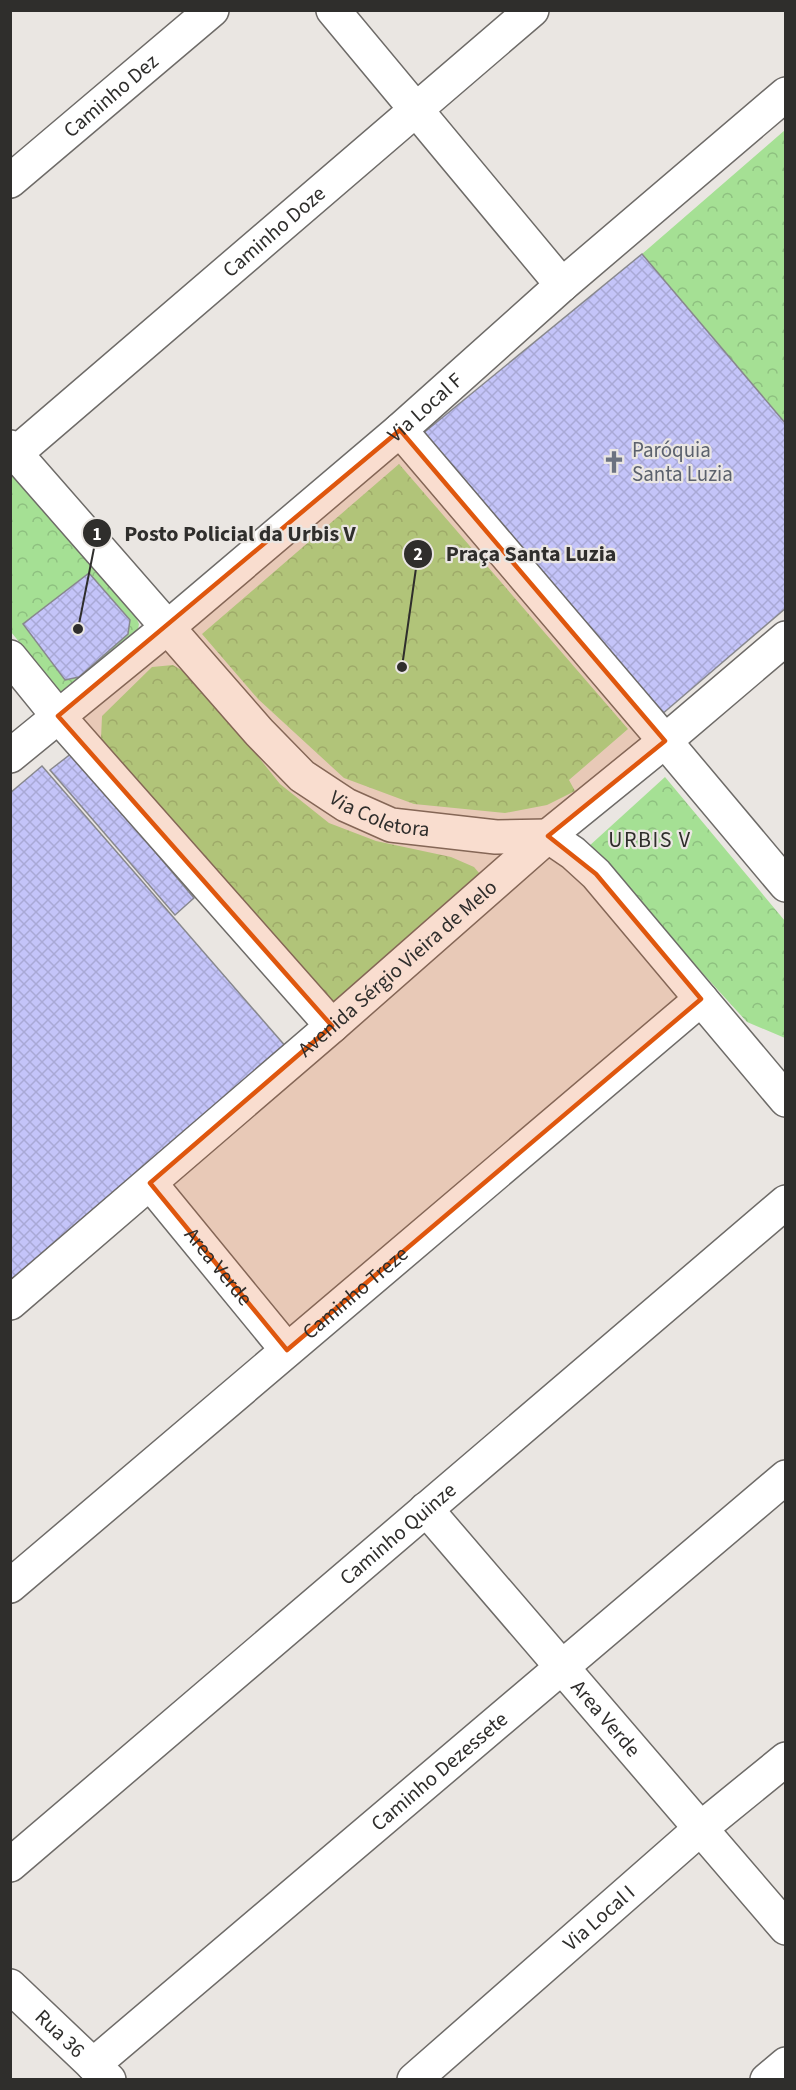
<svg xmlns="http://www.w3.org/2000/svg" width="796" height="2090" font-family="'Source Sans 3',sans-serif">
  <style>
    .park { fill: url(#park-crowns) }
    .building { fill: url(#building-cross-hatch); stroke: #88888d; stroke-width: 1.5 }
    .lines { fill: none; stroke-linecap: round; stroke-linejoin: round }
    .minor-casing { stroke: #6e6b68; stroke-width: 36 }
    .tertiary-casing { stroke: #6e6b68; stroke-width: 36 }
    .minor { stroke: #fff; stroke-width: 33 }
    .tertiary { stroke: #fff; stroke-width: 33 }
    .marked { fill: #df570e; fill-opacity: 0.2; stroke: #df570e; stroke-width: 4.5; stroke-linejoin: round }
    .labels { text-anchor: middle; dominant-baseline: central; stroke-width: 4.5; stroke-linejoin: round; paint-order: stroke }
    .street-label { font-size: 21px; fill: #2f2e2c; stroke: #eae6e2 }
    .worship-label { font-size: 21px; fill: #5b616d; stroke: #eae6e2; text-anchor: start }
    .neighbourhood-label { font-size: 22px; letter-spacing: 1.5px; fill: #2f2e2c; stroke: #eae6e2 }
    .leader { fill: none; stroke: #2f2e2c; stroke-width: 2 }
    .callout-dot { fill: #2f2e2c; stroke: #eae6e2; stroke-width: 2 }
    .mark-label { font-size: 18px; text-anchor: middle; font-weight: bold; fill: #fff }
    .callout-label { font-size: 22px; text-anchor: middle; font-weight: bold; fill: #2f2e2c; stroke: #eae6e2; stroke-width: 4.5; stroke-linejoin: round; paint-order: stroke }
  </style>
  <defs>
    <pattern id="park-crowns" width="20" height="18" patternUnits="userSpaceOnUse" patternTransform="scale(1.5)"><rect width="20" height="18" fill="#a5e094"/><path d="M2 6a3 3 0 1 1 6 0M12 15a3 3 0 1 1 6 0" fill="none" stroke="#8ec080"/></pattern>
    <pattern id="building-cross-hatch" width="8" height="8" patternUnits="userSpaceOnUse" patternTransform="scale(1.5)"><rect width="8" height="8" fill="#c4c4f9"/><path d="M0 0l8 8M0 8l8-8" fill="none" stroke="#a9a9d6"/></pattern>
  </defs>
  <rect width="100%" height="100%" fill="#eae6e2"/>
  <!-- park -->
  <path class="park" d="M 785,130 L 785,424 L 642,254 Z
    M 399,464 L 628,729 L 569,780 L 575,791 L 547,805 L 505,813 L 414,804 L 344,778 L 258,699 L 202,634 Z
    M 10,473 L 130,604 L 139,624 L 136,640 L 78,692 L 61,693 L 11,632 Z
    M 173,665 L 196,679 L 280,784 L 329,823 L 376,841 L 451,857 L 474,867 L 485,880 L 335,1004 L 320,999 L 101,739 L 102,716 L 152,667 Z
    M 665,777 L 785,921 L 785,1038 L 747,1022 L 588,847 Z"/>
  <!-- building -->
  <path class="building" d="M 642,254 L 786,424 L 786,608 L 661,715 L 421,435 Z
    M 89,573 L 130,620 L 128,634 L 79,677 L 65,680 L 23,624 Z
    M 72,753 L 194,898 L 175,915 L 50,770 Z
    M 42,766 L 287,1048 L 10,1281 L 10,793 Z"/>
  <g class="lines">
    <!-- minor casing -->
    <g class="minor-casing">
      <g id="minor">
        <path d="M 333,10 L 562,285"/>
        <path id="s1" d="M 10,181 L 212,10"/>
        <path d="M 400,430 L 665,741"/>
        <path id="s2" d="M 16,453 L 532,10"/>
        <path id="s3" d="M 10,756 L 168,627 L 400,430 L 562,285 L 786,94"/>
        <path id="s4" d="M 150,1183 L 287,1350"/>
        <path id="s5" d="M 426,1509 L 786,1928"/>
        <path id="s6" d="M 10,1586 L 701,999"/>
        <path id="s7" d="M 10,1865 L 786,1202"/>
        <path id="s8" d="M 10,1986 L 109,2080"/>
        <path id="s9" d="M 93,2065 L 786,1477"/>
        <path id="s10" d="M 414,2080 L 700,1829 L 786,1759"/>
        <path d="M 767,2080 L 786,2064"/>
      </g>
    </g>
    <!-- tertiary casing -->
    <g class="tertiary-casing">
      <g id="tertiary">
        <path id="s11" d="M 10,447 L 259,732 L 302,776 L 346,805 L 391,825 L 496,837 L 548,836 L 573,853 L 596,874 L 786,1100"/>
        <path d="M 10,657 L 58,716 L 332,1026"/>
        <path d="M 665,741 L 786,885"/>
        <path id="s12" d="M 10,1303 L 332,1026 L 548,836 L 665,741 L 786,638"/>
      </g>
    </g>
    <!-- minor -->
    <use href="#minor" class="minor"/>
    <!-- tertiary -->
    <use href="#tertiary" class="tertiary"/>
  </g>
  <!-- marked area -->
  <path class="marked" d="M 400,430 L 665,741 L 548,836 L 596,874 L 701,999 L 287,1350 L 150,1183 L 332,1026 L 58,716 Z"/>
  <!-- icons -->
  <defs>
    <g id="church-bare" transform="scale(1.8)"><path d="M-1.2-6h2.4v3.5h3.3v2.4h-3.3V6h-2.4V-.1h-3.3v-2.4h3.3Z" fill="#6b7280" stroke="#eae6e2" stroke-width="2.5" paint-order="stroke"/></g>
  </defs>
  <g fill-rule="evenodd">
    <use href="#church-bare" x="614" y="462"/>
  </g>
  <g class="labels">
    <!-- street labels -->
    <g class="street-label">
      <text stroke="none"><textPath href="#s1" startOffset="132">Caminho Dez</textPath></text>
      <text stroke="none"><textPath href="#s2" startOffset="340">Caminho Doze</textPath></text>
      <text stroke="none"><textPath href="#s3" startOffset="542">Via Local F</textPath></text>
      <text stroke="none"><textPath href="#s11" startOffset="528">Via Coletora</textPath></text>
      <text stroke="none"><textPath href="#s12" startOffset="512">Avenida Sérgio Vieira de Melo</textPath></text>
      <text stroke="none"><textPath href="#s4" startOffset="108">Area Verde</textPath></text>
      <text stroke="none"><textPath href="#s6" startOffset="453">Caminho Treze</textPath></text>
      <text stroke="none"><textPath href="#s7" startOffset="510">Caminho Quinze</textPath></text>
      <text stroke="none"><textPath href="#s5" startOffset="276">Area Verde</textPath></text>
      <text stroke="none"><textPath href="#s9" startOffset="454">Caminho Dezessete</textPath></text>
      <text stroke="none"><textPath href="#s10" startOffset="246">Via Local I</textPath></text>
      <text stroke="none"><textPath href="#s8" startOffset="69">Rua 36</textPath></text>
    </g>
    <!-- worship labels -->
    <g class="worship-label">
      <text x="632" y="450">Paróquia<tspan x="632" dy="24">Santa Luzia</tspan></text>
    </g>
    <!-- neighbourhood labels -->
    <g class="neighbourhood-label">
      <text x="650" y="840">URBIS V</text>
    </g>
  </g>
  <!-- callouts -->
  <path class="leader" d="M78 629L97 533M402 667L418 554"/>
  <g class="callout-dot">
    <circle cx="78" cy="629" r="6"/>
    <circle cx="402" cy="667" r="6"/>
    <circle cx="97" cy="533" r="15"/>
    <circle cx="418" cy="554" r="15"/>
  </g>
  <g class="mark-label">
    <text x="97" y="540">1</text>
    <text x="418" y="560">2</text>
  </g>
  <g class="callout-label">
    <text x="240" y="541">Posto Policial da Urbis V</text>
    <text x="531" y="561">Praça Santa Luzia</text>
  </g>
  <!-- border -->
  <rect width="796" height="2090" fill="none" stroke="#2f2e2c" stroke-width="24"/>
</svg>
